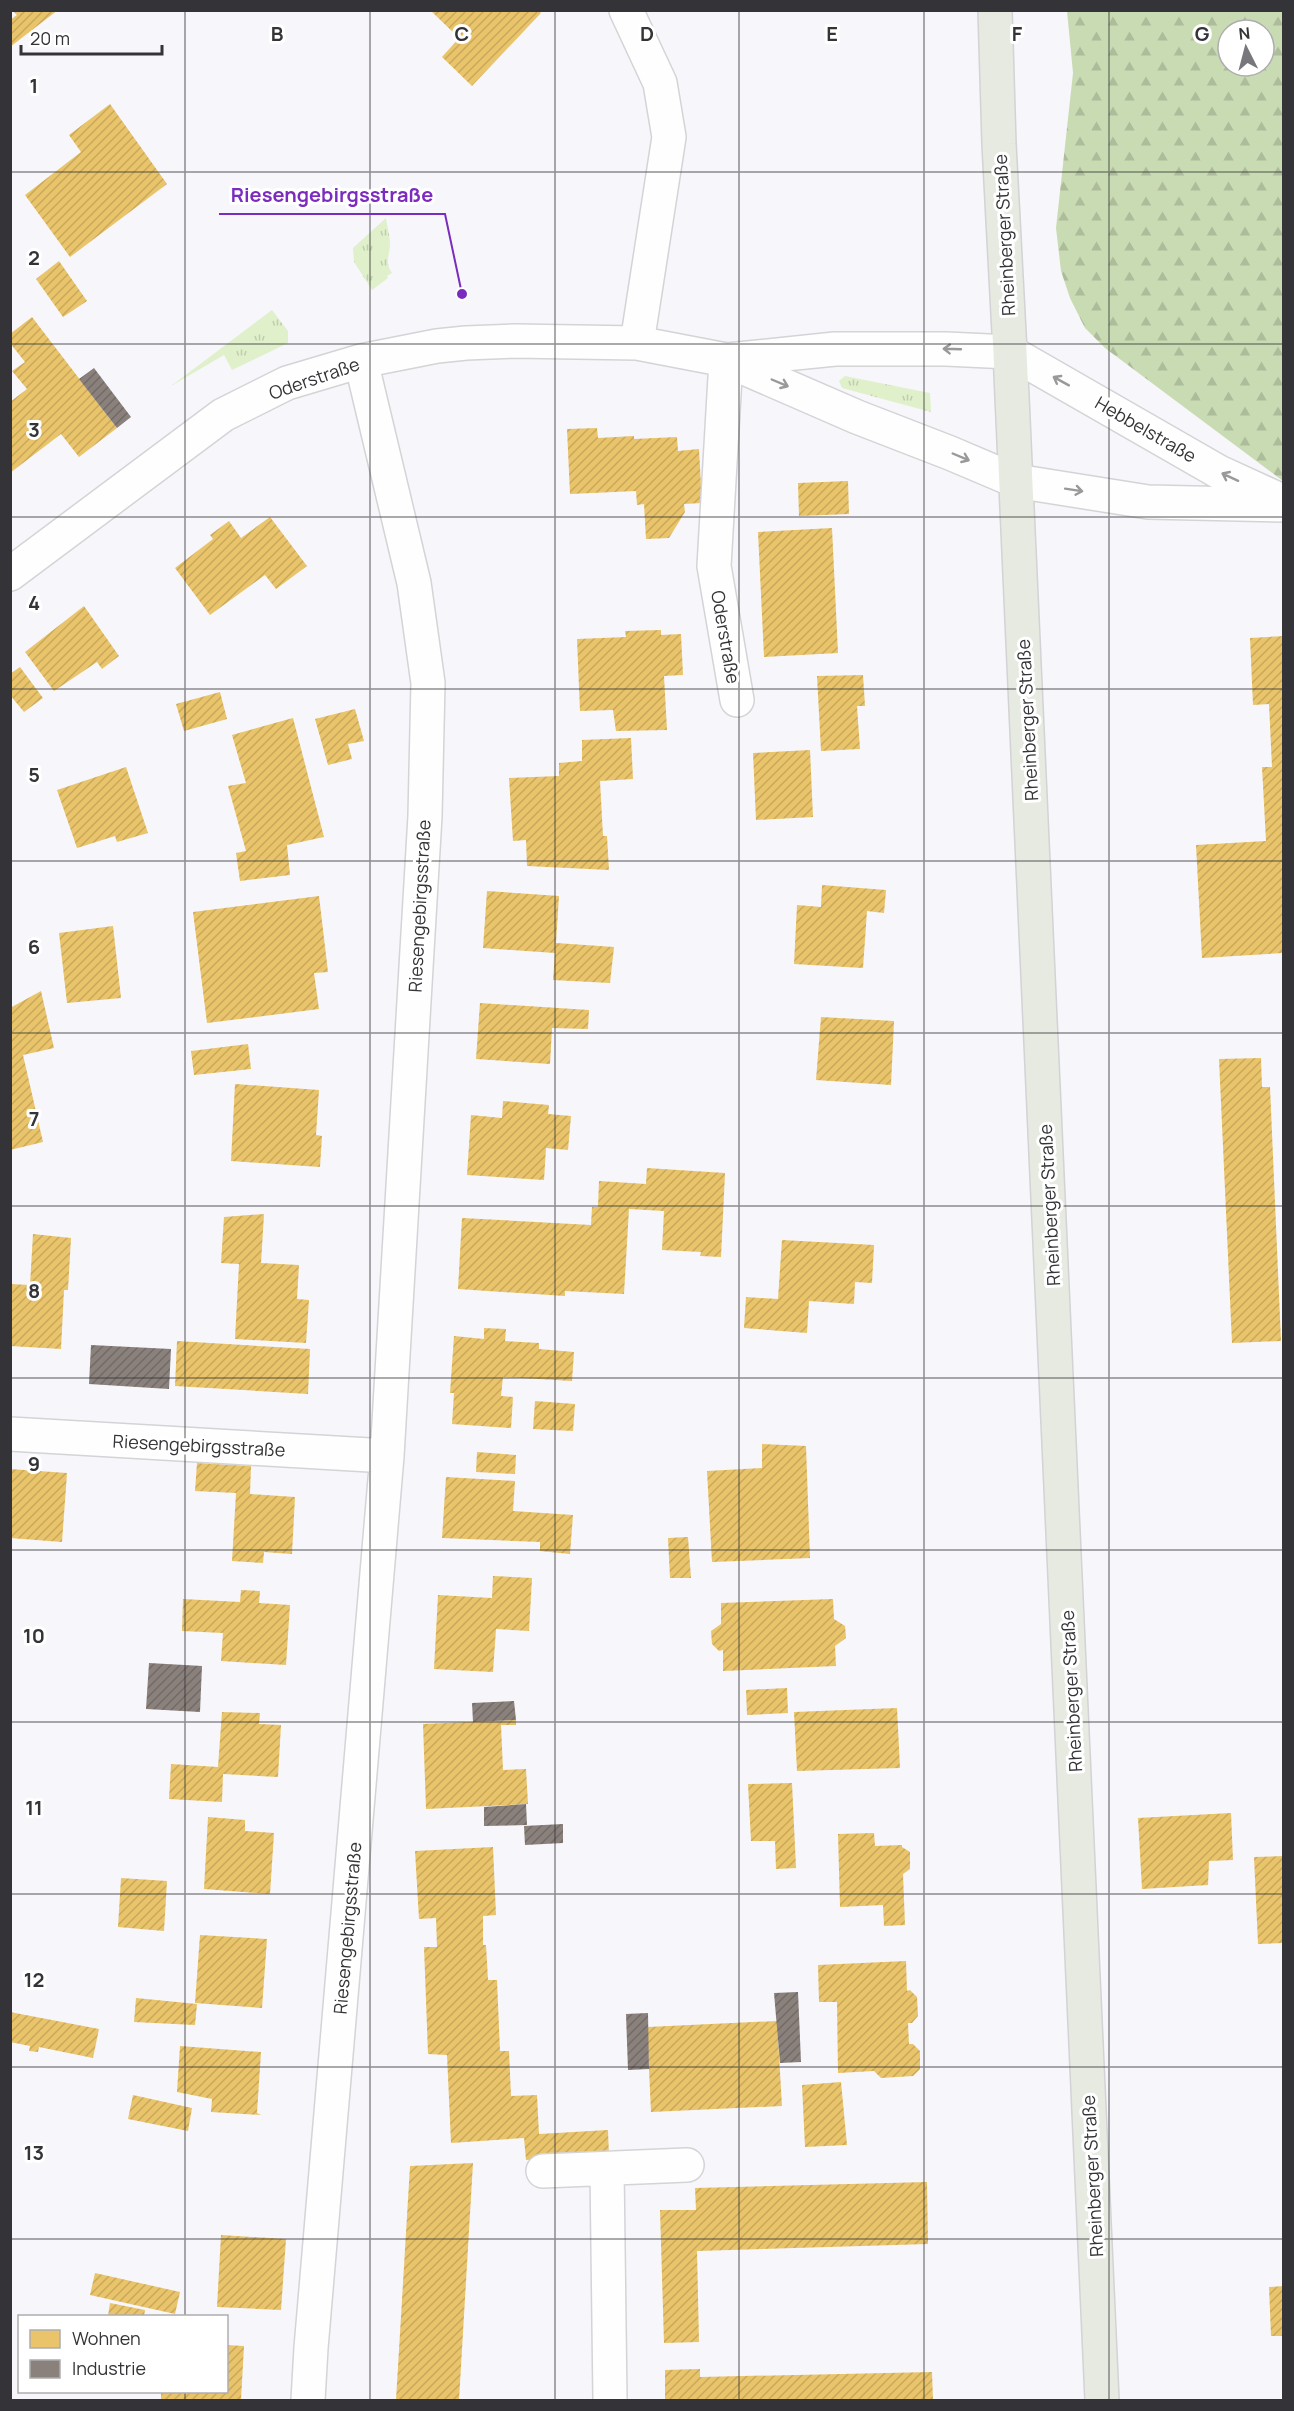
<svg xmlns="http://www.w3.org/2000/svg" width="1294" height="2411" font-family="Manrope,sans-serif">
  <style>
    .grass { fill: url(#grass-tufts) }
    .forest { fill: url(#forest-firs); fill-rule: evenodd }
    .homes { fill: url(#homes-hatch) }
    .industry { fill: url(#industry-hatch) }
    .lines { fill: none; stroke-linecap: round; stroke-linejoin: round }
    .minor-casing { stroke: #d4d3d6; stroke-width: 36 }
    .major-casing { stroke: #d3d3d5; stroke-width: 36 }
    .minor { stroke: #fefefe; stroke-width: 33 }
    .major { stroke: #e6eae1; stroke-width: 33 }
    .oneway { stroke: #99989a }
    .grid { fill: none; stroke: #343337; stroke-width: 1.5; stroke-opacity: 0.55 }
    .labels { text-anchor: middle; dominant-baseline: central; stroke-width: 6; stroke-linejoin: round; paint-order: stroke }
    .street-label { font-size: 18px; fill: #343337; stroke: #fff }
    .grid-label { font-size: 20px; text-anchor: middle; font-weight: bold; fill: #343337; stroke: #fff; stroke-width: 6; stroke-linejoin: round; paint-order: stroke }
    .leader { fill: none; stroke: #7b2cbf; stroke-width: 2 }
    .callout-dot { fill: #7b2cbf; stroke: #fff; stroke-width: 2 }
    .callout-label { font-size: 20px; text-anchor: middle; font-weight: bold; fill: #7b2cbf; stroke: #fff; stroke-width: 6; stroke-linejoin: round; paint-order: stroke }
  </style>
  <defs>
    <pattern id="grass-tufts" width="24" height="20" patternUnits="userSpaceOnUse" patternTransform="scale(1.5)"><rect width="24" height="20" fill="#dff0ca"/><path d="M3 7l-1-3M5 7V3M7 7l1-3M15 17l-1-3M17 17v-4M19 17l1-3" fill="none" stroke="#c0ceae"/></pattern>
    <pattern id="forest-firs" width="22" height="20" patternUnits="userSpaceOnUse" patternTransform="scale(1.5)"><rect width="22" height="20" fill="#c9dbb2"/><path d="M5 1l3.5 6h-7zM16 11l3.5 6h-7z" fill="#adbc9a"/></pattern>
    <pattern id="homes-hatch" width="6" height="6" patternUnits="userSpaceOnUse" patternTransform="scale(1.5)"><rect width="6" height="6" fill="#e9c46a"/><path d="M-1 1l2-2M0 6l6-6M5 7l2-2" fill="none" stroke="#c8a95c"/></pattern>
    <pattern id="industry-hatch" width="6" height="6" patternUnits="userSpaceOnUse" patternTransform="scale(1.5)"><rect width="6" height="6" fill="#8a817c"/><path d="M-1 1l2-2M0 6l6-6M5 7l2-2" fill="none" stroke="#726a66"/></pattern>
  </defs>
  <rect width="100%" height="100%" fill="#f7f6fb"/>
  <!-- grass -->
  <path class="grass" d="M 386,218 C 387,226 390,236 390,244 C 390,255 384,262 392,273 L 387,276 L 388,278 L 372,290 L 354,262 L 353,248 Z
    M 272,310 L 288,331 L 288,343 L 232,370 L 224,355 L 171,386 Z
    M 845,376 L 930,393 L 931,412 L 842,388 L 839,381 Z"/>
  <!-- forest -->
  <path class="forest" d="M 1067,11 L 1283,11 L 1283,481 L 1105,348 L 1085,328 L 1070,298 L 1061,271 L 1056,228 L 1073,73 ZM 1228,30 L 1264,30 L 1264,66 L 1228,66 Z"/>
  <!-- homes -->
  <path class="homes" d="M 12,10 L 58,10 L 10,47 L 10,20 L 17,15 Z
    M 430,10 L 538,10 L 541,13 L 472,86 L 442,57 L 459,38 Z
    M 110,104 L 167,184 L 70,257 L 25,195 L 81,152 L 69,135 Z
    M 59,261 L 87,301 L 63,317 L 36,279 Z
    M 32,317 L 117,428 L 79,457 L 61,434 L 10,473 L 10,402 L 27,389 L 12,371 L 25,362 L 10,343 L 10,334 Z
    M 597,428 L 598,438 L 634,436 L 634,439 L 677,437 L 678,451 L 699,449 L 702,503 L 684,504 L 685,512 L 669,538 L 646,539 L 644,504 L 637,505 L 636,491 L 570,494 L 567,429 Z
    M 848,481 L 849,514 L 799,516 L 798,483 Z
    M 270,517 L 307,566 L 276,589 L 265,575 L 210,615 L 175,568 L 213,539 L 210,535 L 229,521 L 241,538 Z
    M 832,528 L 838,653 L 764,657 L 758,532 Z
    M 84,606 L 119,656 L 102,669 L 97,662 L 54,691 L 25,652 Z
    M 661,630 L 661,635 L 681,634 L 683,675 L 664,676 L 667,730 L 616,731 L 613,710 L 580,711 L 577,639 L 626,637 L 625,631 Z
    M 1284,636 L 1284,953 L 1202,958 L 1196,845 L 1266,841 L 1262,767 L 1272,767 L 1269,704 L 1253,705 L 1250,638 Z
    M 20,667 L 43,698 L 24,712 L 10,695 L 10,674 Z
    M 863,675 L 865,706 L 857,706 L 860,749 L 821,751 L 817,676 Z
    M 220,692 L 227,719 L 184,731 L 176,704 Z
    M 355,709 L 364,741 L 348,744 L 352,759 L 328,765 L 315,719 Z
    M 293,718 L 324,837 L 287,845 L 290,875 L 240,881 L 236,853 L 246,851 L 228,786 L 246,783 L 232,735 Z
    M 631,738 L 633,779 L 600,781 L 603,836 L 607,836 L 609,870 L 527,866 L 526,840 L 513,841 L 509,778 L 559,776 L 559,763 L 582,761 L 582,740 Z
    M 810,750 L 813,817 L 756,820 L 753,753 Z
    M 126,767 L 148,833 L 117,842 L 115,836 L 77,848 L 57,790 Z
    M 822,885 L 886,890 L 884,913 L 867,911 L 863,968 L 794,964 L 797,905 L 821,907 Z
    M 487,891 L 559,896 L 556,943 L 614,947 L 610,983 L 553,980 L 555,953 L 483,948 Z
    M 319,896 L 328,972 L 314,973 L 319,1009 L 207,1023 L 193,912 Z
    M 113,926 L 121,998 L 67,1003 L 59,933 Z
    M 41,991 L 54,1048 L 23,1055 L 43,1142 L 10,1150 L 10,1008 Z
    M 480,1003 L 589,1010 L 588,1029 L 552,1028 L 550,1064 L 476,1059 Z
    M 821,1017 L 894,1021 L 891,1085 L 816,1080 Z
    M 248,1044 L 251,1069 L 194,1075 L 191,1051 Z
    M 1261,1058 L 1262,1087 L 1270,1087 L 1281,1341 L 1232,1343 L 1219,1059 Z
    M 235,1084 L 319,1090 L 316,1135 L 322,1136 L 320,1167 L 231,1161 Z
    M 503,1101 L 549,1105 L 548,1114 L 571,1116 L 568,1150 L 546,1148 L 544,1180 L 467,1175 L 471,1115 L 502,1118 Z
    M 647,1168 L 725,1173 L 721,1257 L 700,1256 L 701,1252 L 662,1250 L 664,1211 L 629,1209 L 624,1294 L 565,1291 L 565,1296 L 458,1289 L 462,1218 L 591,1225 L 592,1207 L 598,1207 L 599,1181 L 646,1184 Z
    M 264,1214 L 261,1263 L 299,1265 L 297,1299 L 309,1300 L 306,1343 L 235,1339 L 239,1264 L 221,1263 L 224,1217 Z
    M 33,1234 L 71,1238 L 68,1290 L 64,1290 L 61,1349 L 10,1346 L 10,1284 L 30,1285 Z
    M 782,1240 L 874,1245 L 872,1283 L 855,1282 L 854,1304 L 809,1301 L 807,1333 L 744,1328 L 746,1297 L 778,1299 Z
    M 484,1328 L 506,1329 L 505,1341 L 539,1343 L 539,1349 L 574,1352 L 572,1381 L 503,1377 L 501,1396 L 513,1397 L 511,1428 L 452,1424 L 454,1393 L 450,1393 L 454,1336 L 484,1339 Z
    M 177,1341 L 310,1349 L 308,1394 L 175,1386 Z
    M 535,1401 L 575,1404 L 573,1431 L 533,1429 Z
    M 762,1444 L 806,1446 L 810,1558 L 712,1562 L 707,1471 L 762,1468 Z
    M 477,1452 L 516,1455 L 515,1474 L 476,1472 Z
    M 197,1463 L 251,1466 L 250,1494 L 295,1497 L 292,1554 L 264,1552 L 263,1563 L 232,1561 L 236,1493 L 195,1491 Z
    M 10,1469 L 67,1473 L 62,1542 L 10,1538 Z
    M 446,1477 L 515,1481 L 513,1511 L 573,1515 L 570,1554 L 540,1551 L 540,1542 L 442,1538 Z
    M 688,1537 L 691,1578 L 670,1578 L 668,1538 Z
    M 493,1576 L 532,1578 L 529,1631 L 496,1629 L 493,1672 L 434,1669 L 438,1595 L 492,1598 Z
    M 241,1590 L 260,1591 L 259,1603 L 290,1605 L 286,1665 L 221,1661 L 223,1633 L 182,1631 L 183,1599 L 240,1602 Z
    M 833,1599 L 834,1619 L 845,1626 L 846,1638 L 835,1646 L 836,1666 L 723,1671 L 723,1650 L 719,1651 L 712,1644 L 711,1631 L 721,1624 L 721,1603 Z
    M 787,1688 L 788,1713 L 747,1715 L 746,1690 Z
    M 897,1708 L 900,1768 L 797,1771 L 794,1712 Z
    M 222,1712 L 260,1713 L 259,1724 L 281,1725 L 278,1777 L 223,1774 L 222,1802 L 169,1799 L 171,1764 L 218,1767 Z
    M 516,1720 L 516,1725 L 501,1725 L 503,1770 L 526,1769 L 528,1804 L 426,1809 L 423,1724 Z
    M 792,1783 L 796,1868 L 776,1869 L 775,1841 L 751,1841 L 748,1784 Z
    M 1231,1813 L 1233,1860 L 1209,1861 L 1208,1885 L 1142,1889 L 1138,1818 Z
    M 208,1817 L 245,1820 L 245,1831 L 274,1833 L 270,1894 L 204,1889 Z
    M 874,1833 L 875,1846 L 902,1845 L 902,1847 L 910,1852 L 910,1869 L 903,1874 L 905,1925 L 884,1926 L 883,1905 L 840,1907 L 838,1834 Z
    M 493,1847 L 496,1915 L 483,1916 L 483,1945 L 486,1945 L 488,1980 L 497,1980 L 500,2051 L 509,2051 L 511,2096 L 537,2095 L 539,2134 L 608,2130 L 609,2156 L 526,2160 L 524,2138 L 451,2143 L 447,2055 L 428,2054 L 424,1947 L 437,1947 L 436,1918 L 419,1919 L 415,1851 Z
    M 1284,1856 L 1284,1943 L 1258,1944 L 1254,1857 Z
    M 121,1878 L 167,1881 L 164,1931 L 118,1927 Z
    M 200,1935 L 267,1939 L 262,2008 L 195,2003 Z
    M 906,1961 L 907,1991 L 910,1990 L 917,1997 L 918,2016 L 912,2023 L 908,2023 L 909,2044 L 913,2044 L 920,2051 L 920,2069 L 913,2076 L 881,2078 L 874,2071 L 838,2073 L 837,2002 L 819,2002 L 818,1965 Z
    M 136,1998 L 197,2004 L 195,2025 L 134,2022 Z
    M 10,2012 L 99,2029 L 93,2058 L 39,2047 L 38,2052 L 29,2051 L 30,2046 L 10,2042 Z
    M 777,2021 L 782,2106 L 651,2112 L 647,2027 Z
    M 180,2046 L 261,2052 L 257,2113 L 261,2115 L 211,2112 L 212,2099 L 177,2092 Z
    M 841,2082 L 847,2145 L 805,2147 L 802,2085 Z
    M 133,2095 L 192,2108 L 188,2131 L 128,2119 Z
    M 473,2163 L 459,2400 L 396,2400 L 410,2166 Z
    M 927,2182 L 928,2244 L 697,2251 L 699,2342 L 664,2343 L 660,2210 L 696,2210 L 695,2188 Z
    M 221,2235 L 286,2239 L 281,2310 L 217,2307 Z
    M 95,2273 L 180,2292 L 175,2314 L 90,2295 Z
    M 1284,2286 L 1284,2336 L 1271,2336 L 1269,2287 Z
    M 110,2303 L 145,2310 L 144,2316 L 108,2316 Z
    M 226,2345 L 244,2346 L 241,2400 L 161,2399 L 161,2392 L 226,2392 Z
    M 700,2369 L 700,2377 L 932,2372 L 933,2400 L 665,2400 L 665,2370 Z"/>
  <!-- industry -->
  <path class="industry" d="M 94,368 L 131,417 L 117,428 L 79,379 Z
    M 91,1345 L 171,1349 L 169,1389 L 89,1384 Z
    M 149,1663 L 202,1666 L 200,1712 L 146,1709 Z
    M 514,1701 L 516,1720 L 473,1722 L 472,1703 Z
    M 526,1804 L 527,1825 L 484,1826 L 484,1807 Z
    M 563,1824 L 563,1843 L 525,1845 L 524,1826 Z
    M 798,1992 L 801,2062 L 780,2063 L 774,1993 Z
    M 648,2013 L 649,2069 L 628,2070 L 626,2014 Z"/>
  <g class="lines">
    <!-- minor casing -->
    <g class="minor-casing">
      <path id="minor" d="M 626,10 L 660,83 L 669,137 L 637,343
        M 726,360 L 714,566 L 737,700
        M 728,360 L 835,349 L 946,349 L 1010,352 L 1219,472 L 1280,500
        M 10,574 L 223,415 L 287,383 L 361,361 L 437,346 L 466,343 L 514,341 L 637,343 L 726,360 L 857,417 L 950,453 L 1016,481 L 1148,502 L 1284,505
        M 10,1434 L 387,1456
        M 607,2169 L 610,2400
        M 543,2171 L 687,2165
        M 308,2400 L 311,2348 L 387,1456 L 425,816 L 428,683 L 414,583 L 361,361"/>
    </g>
    <!-- major casing -->
    <g class="major-casing">
      <path id="major" d="M 995,10 L 999,144 L 1010,352 L 1102,2400"/>
    </g>
    <!-- minor -->
    <use href="#minor" class="minor"/>
    <!-- major -->
    <use href="#major" class="major"/>
  </g>
  <!-- one-way arrows -->
  <defs><path id="oneway-shaft" d="M-6 0H5M1.5-3L5.5 0L1.5 3" fill="none" stroke-width="1.6" stroke-linecap="round" stroke-linejoin="round" transform="scale(1.5)"/></defs>
  <g class="oneway">
    <use href="#oneway-shaft" transform="translate(952 349) rotate(-178)"/>
    <use href="#oneway-shaft" transform="translate(1061 381) rotate(-151)"/>
    <use href="#oneway-shaft" transform="translate(780 383) rotate(23)"/>
    <use href="#oneway-shaft" transform="translate(961 457) rotate(23)"/>
    <use href="#oneway-shaft" transform="translate(1230 477) rotate(-155)"/>
    <use href="#oneway-shaft" transform="translate(1074 490) rotate(9)"/>
  </g>
  <!-- grid -->
  <path class="grid" d="M 185,10 L 185,2316M 370,10 L 370,2400M 555,10 L 555,2400M 739,10 L 739,2400M 924,10 L 924,2400M 1109,10 L 1109,2400M 10,172 L 1284,172M 10,344 L 1284,344M 10,517 L 1284,517M 10,689 L 1284,689M 10,861 L 1284,861M 10,1033 L 1284,1033M 10,1206 L 1284,1206M 10,1378 L 1284,1378M 10,1550 L 1284,1550M 10,1722 L 1284,1722M 10,1894 L 1284,1894M 10,2067 L 1284,2067M 10,2239 L 1284,2239M 185,2392 L 185,2400"/>
  <g class="labels">
    <!-- street labels -->
    <g class="street-label">
      <text transform="translate(1004 235) rotate(-93)">Rheinberger Straße</text>
      <text transform="translate(314 378) rotate(-19)">Oderstraße</text>
      <text transform="translate(1146 429) rotate(30)">Hebbelstraße</text>
      <text transform="translate(726 637) rotate(80)">Oderstraße</text>
      <text transform="translate(1027 720) rotate(-93)">Rheinberger Straße</text>
      <text transform="translate(419 906) rotate(-87)">Riesengebirgsstraße</text>
      <text transform="translate(1049 1205) rotate(-93)">Rheinberger Straße</text>
      <text transform="translate(199 1445) rotate(3)">Riesengebirgsstraße</text>
      <text transform="translate(1071 1691) rotate(-93)">Rheinberger Straße</text>
      <text transform="translate(347 1928) rotate(-85)">Riesengebirgsstraße</text>
      <text transform="translate(1092 2176) rotate(-93)">Rheinberger Straße</text>
    </g>
  </g>
  <g class="grid-label">
    <text x="277" y="41">B</text>
    <text x="462" y="41">C</text>
    <text x="647" y="41">D</text>
    <text x="832" y="41">E</text>
    <text x="1017" y="41">F</text>
    <text x="1202" y="41">G</text>
    <text x="34" y="93">1</text>
    <text x="34" y="265">2</text>
    <text x="34" y="437">3</text>
    <text x="34" y="610">4</text>
    <text x="34" y="782">5</text>
    <text x="34" y="954">6</text>
    <text x="34" y="1126">7</text>
    <text x="34" y="1298">8</text>
    <text x="34" y="1471">9</text>
    <text x="34" y="1643">10</text>
    <text x="34" y="1815">11</text>
    <text x="34" y="1987">12</text>
    <text x="34" y="2160">13</text>
  </g>
  <!-- callouts -->
  <path class="leader" d="M462 294L445 214H219"/>
  <circle class="callout-dot" cx="462" cy="294" r="6"/>
  <g class="callout-label">
    <text x="332" y="202">Riesengebirgsstraße</text>
  </g>
  <!-- border -->
  <rect width="1294" height="2411" fill="none" stroke="#343337" stroke-width="24"/>
  <!-- legend -->
  <rect x="18" y="2315" width="210" height="78" fill="#ffffff" stroke="#aeadaf" stroke-width="1.5"/>
  <rect x="30" y="2330" width="30" height="18" fill="#e9c46a" stroke="#aeadaf" stroke-width="1.5"/>
  <text x="72" y="2345" font-size="18" fill="#343337">Wohnen</text>
  <rect x="30" y="2360" width="30" height="18" fill="#8a817c" stroke="#aeadaf" stroke-width="1.5"/>
  <text x="72" y="2375" font-size="18" fill="#343337">Industrie</text>
  <!-- north arrow -->
  <g transform="translate(1246 48) rotate(354)"><circle r="28" fill="#ffffff" stroke="#aeadaf" stroke-width="1.5"/>
  <path d="M0-4.5L10 22L0 15L-10 22Z" fill="#78777c"/>
  <text y="-9" font-size="16" font-weight="bold" text-anchor="middle" fill="#343337">N</text>
  </g>
  <!-- scale -->
  <path d="M21 45v9h141v-9" fill="none" stroke="#343337" stroke-width="3"/>
  <text x="30" y="45" font-size="18" fill="#343337" stroke="#ffffff" stroke-width="4.5" paint-order="stroke">20 m</text>
</svg>
